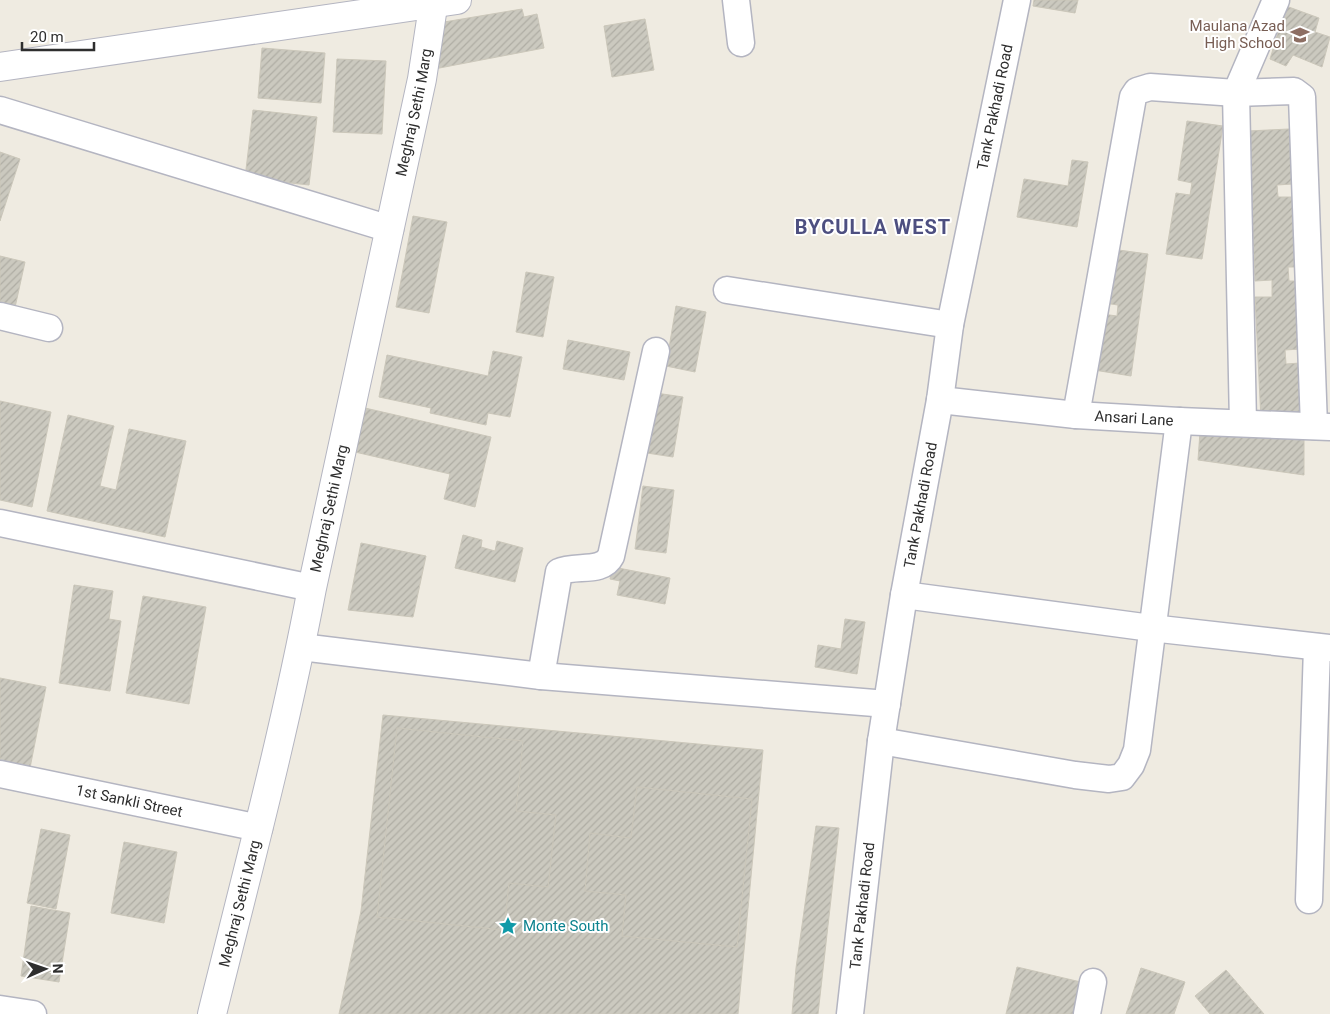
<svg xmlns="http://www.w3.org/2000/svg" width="1330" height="1014" font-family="Roboto,sans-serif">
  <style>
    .building { fill: url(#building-hatch); stroke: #cbc7ba }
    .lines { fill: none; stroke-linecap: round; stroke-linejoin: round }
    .minor-casing { stroke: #b4b5c1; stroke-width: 29 }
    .tertiary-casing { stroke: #b4b5c1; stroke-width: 30 }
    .minor { stroke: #fff; stroke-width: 26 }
    .tertiary { stroke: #fff; stroke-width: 28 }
    .labels { text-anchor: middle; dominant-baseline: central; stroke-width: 4; stroke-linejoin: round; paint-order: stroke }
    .education-label { font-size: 15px; fill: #785e54; stroke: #fff; text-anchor: end }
    .street-label { font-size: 15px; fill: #2e2e2e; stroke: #fff }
    .culture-label { font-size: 15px; fill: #0d838f; stroke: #fff; text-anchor: start }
    .district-label { font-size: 20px; font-weight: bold; letter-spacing: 1px; fill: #4d4f80; stroke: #fff }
  </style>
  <defs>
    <pattern id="building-hatch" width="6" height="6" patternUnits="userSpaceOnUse" patternTransform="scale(1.25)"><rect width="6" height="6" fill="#cbc9bf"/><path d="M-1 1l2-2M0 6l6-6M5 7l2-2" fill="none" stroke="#afada4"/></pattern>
  </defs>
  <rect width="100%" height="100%" fill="#efebe1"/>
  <!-- building -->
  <path class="building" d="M 1034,0 L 1078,0 L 1075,13 L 1033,6 Z
    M 1286,6 L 1319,18 L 1315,32 L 1330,37 L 1322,67 L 1293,55 L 1286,66 L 1270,59 Z
    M 522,9 L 524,17 L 537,14 L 544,48 L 429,70 L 444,22 Z
    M 645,19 L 654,70 L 612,77 L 604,26 Z
    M 262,48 L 325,53 L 321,103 L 258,98 Z
    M 337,59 L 386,61 L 382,134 L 333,132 Z
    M 253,110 L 317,117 L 309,185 L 245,178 Z
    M 1187,121 L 1223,126 L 1202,259 L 1166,254 L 1176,193 L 1190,195 L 1192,183 L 1178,180 Z
    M 1289,129 L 1292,184 L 1277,185 L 1278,197 L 1293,197 L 1296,267 L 1288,267 L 1289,281 L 1296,281 L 1300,349 L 1285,350 L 1286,364 L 1300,363 L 1303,418 L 1261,420 L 1255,297 L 1272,297 L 1272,280 L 1255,281 L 1248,131 Z
    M 0,152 L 20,159 L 0,221 Z
    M 1072,160 L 1088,162 L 1077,227 L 1017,217 L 1024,179 L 1068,186 Z
    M 413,216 L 447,222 L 429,313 L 396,307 Z
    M 1111,249 L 1148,254 L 1131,376 L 1094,370 L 1102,314 L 1117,316 L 1118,305 L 1104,303 Z
    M 0,256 L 25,262 L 14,312 L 0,309 Z
    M 526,272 L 554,277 L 543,337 L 516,332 Z
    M 676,306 L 706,312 L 695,372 L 666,366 Z
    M 568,340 L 630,352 L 624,380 L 563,369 Z
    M 493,351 L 522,357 L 510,417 L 488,413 L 486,425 L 430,413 L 431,408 L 379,397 L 387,355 L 488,376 Z
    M 656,393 L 683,397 L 673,457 L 647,453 Z
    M 0,401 L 51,412 L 32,507 L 0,500 Z
    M 365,408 L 491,437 L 475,507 L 444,499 L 450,474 L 355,452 Z
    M 68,415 L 114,426 L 100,486 L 116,490 L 129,429 L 186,441 L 165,537 L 47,511 Z
    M 1200,432 L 1304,436 L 1304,475 L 1198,460 Z
    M 643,486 L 674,490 L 666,553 L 635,549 Z
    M 463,535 L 482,540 L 481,547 L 495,551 L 497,541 L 523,548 L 515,582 L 455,568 Z
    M 361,543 L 426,556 L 413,617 L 348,610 Z
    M 613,567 L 670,578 L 665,604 L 617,595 L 620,581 L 610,579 Z
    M 74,585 L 113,591 L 109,619 L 121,621 L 110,691 L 59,683 Z
    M 143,596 L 206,607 L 189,704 L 126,693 Z
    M 845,619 L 865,622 L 857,674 L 815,667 L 818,645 L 841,649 Z
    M 0,678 L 46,687 L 30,768 L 0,763 Z
    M 383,715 L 763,750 L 738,1014 L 339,1014 L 361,911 Z
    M 397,728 L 523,741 L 516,811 L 556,815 L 548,887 L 509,883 L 504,930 L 377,917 Z
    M 637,787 L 752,799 L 737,947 L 622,936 L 626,895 L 585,891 L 590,833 L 631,838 Z
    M 816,826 L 839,828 L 818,1014 L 792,1014 L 796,968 Z
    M 41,829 L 70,835 L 56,909 L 27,903 Z
    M 124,842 L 177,852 L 164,923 L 111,913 Z
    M 31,906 L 70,913 L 59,982 L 21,976 Z
    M 1017,967 L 1085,983 L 1078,1014 L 1006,1014 Z
    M 1141,968 L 1185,982 L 1174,1014 L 1126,1014 Z
    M 1226,970 L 1264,1014 L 1210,1014 L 1195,996 Z"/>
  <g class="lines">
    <!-- minor casing -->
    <g class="minor-casing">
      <g id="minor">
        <path d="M 736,0 L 741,43"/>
        <path d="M 0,110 L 390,229"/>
        <path d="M 727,290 L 950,325"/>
        <path d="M 0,316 L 49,328"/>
        <path id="s1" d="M 940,400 L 1076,415 L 1179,421 L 1330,427"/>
        <path d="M 1076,415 L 1133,97 L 1137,91 L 1150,87 L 1236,93 L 1294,91 L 1302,97 L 1314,426"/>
        <path d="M 1243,423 L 1236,93 L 1276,0"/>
        <path d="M 0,523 L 312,588"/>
        <path d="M 904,595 L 1151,628 L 1330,648"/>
        <path d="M 301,647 L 541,676 L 887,704"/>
        <path d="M 541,676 L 559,572 C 575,564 602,574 611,556 L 656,351"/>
        <path d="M 881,741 L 1075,775 L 1109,779 L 1122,777 L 1131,765 L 1137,750 L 1179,421"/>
        <path id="s2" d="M 0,774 L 259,828"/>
        <path d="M 1309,900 L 1317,647"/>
        <path d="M 0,1009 L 33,1014"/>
        <path id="s3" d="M 850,1014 L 881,741 L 904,595 L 940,400 L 950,325 L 1017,0"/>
        <path d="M 1087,1014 L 1093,982"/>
      </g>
    </g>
    <!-- tertiary casing -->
    <g class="tertiary-casing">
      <g id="tertiary">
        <path d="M 0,67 L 457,0"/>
        <path id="s4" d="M 212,1014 C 247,873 285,731 312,588 L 422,79 L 434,0"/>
      </g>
    </g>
    <!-- minor -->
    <use href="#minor" class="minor"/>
    <!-- tertiary -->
    <use href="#tertiary" class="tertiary"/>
  </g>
  <!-- icons -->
  <defs>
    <g id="school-bare" transform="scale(1.5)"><path d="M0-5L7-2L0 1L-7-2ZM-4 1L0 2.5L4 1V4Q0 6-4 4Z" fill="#8d6e63" stroke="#fff" stroke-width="2.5" paint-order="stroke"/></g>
    <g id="sight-bare" transform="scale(1.5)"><path d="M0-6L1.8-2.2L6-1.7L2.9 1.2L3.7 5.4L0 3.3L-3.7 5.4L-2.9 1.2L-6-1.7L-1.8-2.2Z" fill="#0f9aa8" stroke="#fff" stroke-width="2.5" paint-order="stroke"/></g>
  </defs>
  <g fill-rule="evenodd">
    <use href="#school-bare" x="1300" y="35"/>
    <use href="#sight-bare" x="508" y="926"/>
  </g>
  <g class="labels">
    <!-- education labels -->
    <g class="education-label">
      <text x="1285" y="26">Maulana Azad<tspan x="1285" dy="17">High School</tspan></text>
    </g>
    <!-- street labels -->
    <g class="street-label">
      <text stroke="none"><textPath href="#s3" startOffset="919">Tank Pakhadi Road</textPath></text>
      <text stroke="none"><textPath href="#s4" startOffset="924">Meghraj Sethi Marg</textPath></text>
      <text stroke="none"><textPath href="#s1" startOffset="195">Ansari Lane</textPath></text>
      <text stroke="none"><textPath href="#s3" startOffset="514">Tank Pakhadi Road</textPath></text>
      <text stroke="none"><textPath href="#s4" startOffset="519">Meghraj Sethi Marg</textPath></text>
      <text stroke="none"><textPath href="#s2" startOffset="132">1st Sankli Street</textPath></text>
      <text stroke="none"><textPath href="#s4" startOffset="114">Meghraj Sethi Marg</textPath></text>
      <text stroke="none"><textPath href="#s3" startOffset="109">Tank Pakhadi Road</textPath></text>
    </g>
    <!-- culture labels -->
    <g class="culture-label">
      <text x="523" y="926">Monte South</text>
    </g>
    <!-- district labels -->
    <g class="district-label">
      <text x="873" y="227">BYCULLA WEST</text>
    </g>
  </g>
  <!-- north arrow -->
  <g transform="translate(45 969) rotate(88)" stroke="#ffffff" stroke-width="4" paint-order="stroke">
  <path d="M0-4L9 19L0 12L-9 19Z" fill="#2e2e2e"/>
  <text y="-8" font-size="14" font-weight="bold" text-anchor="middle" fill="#2e2e2e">N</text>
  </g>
  <!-- scale -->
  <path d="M22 42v8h72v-8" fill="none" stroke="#2e2e2e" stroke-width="2.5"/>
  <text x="30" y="42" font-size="15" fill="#2e2e2e" stroke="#ffffff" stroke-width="4" paint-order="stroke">20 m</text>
</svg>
